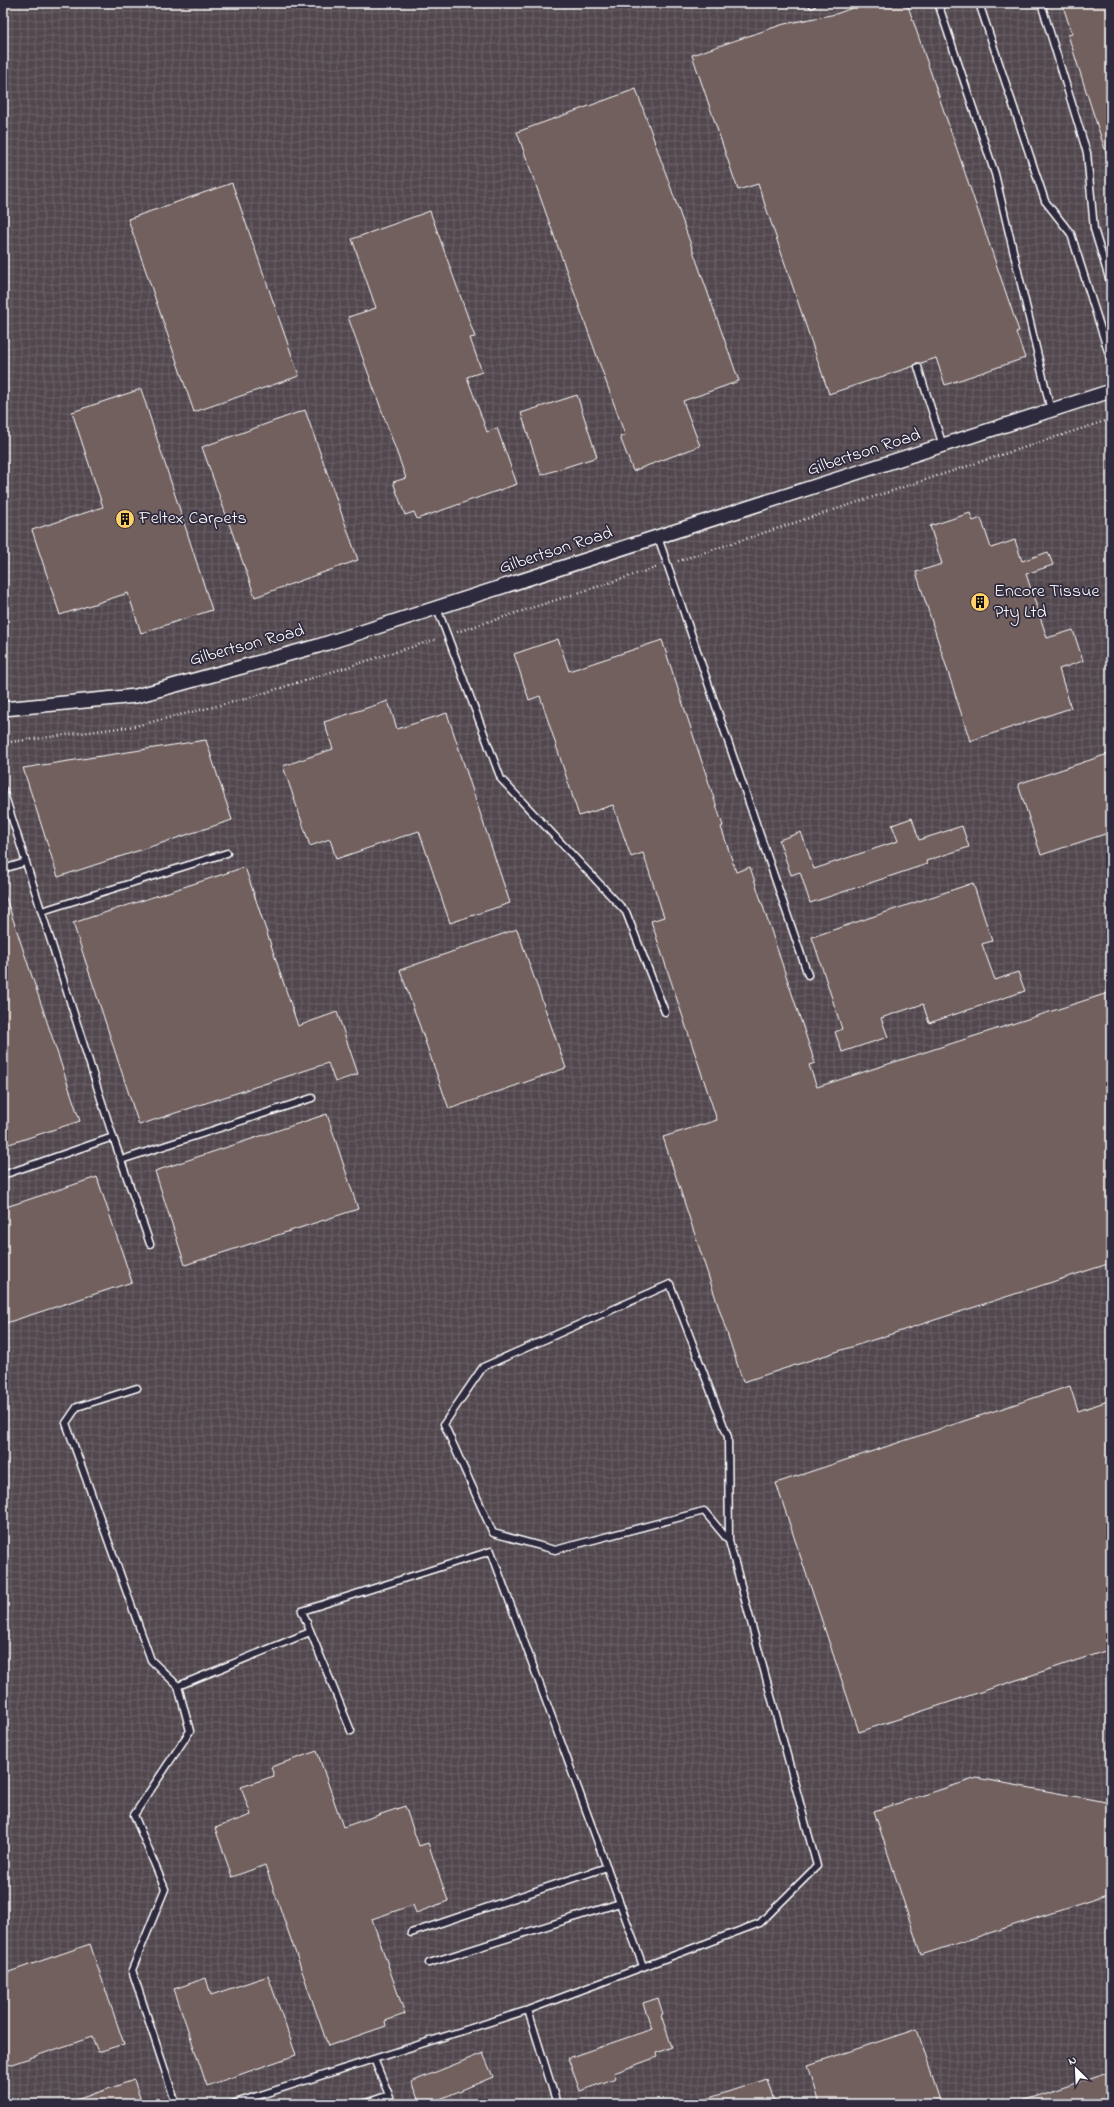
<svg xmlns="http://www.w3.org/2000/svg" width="1114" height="2107" font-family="'Indie Flower',sans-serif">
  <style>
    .industrial { fill: url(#industrial-grid) }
    .building { fill: #72615f; stroke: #fff }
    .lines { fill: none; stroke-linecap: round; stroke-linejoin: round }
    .lane-casing { stroke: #fff; stroke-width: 9 }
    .street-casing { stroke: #fff; stroke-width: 16 }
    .path { stroke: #fff; stroke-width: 2.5; stroke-dasharray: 1 3; stroke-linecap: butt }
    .lane { stroke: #2f2a3d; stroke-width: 6 }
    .street { stroke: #2f2a3d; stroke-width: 13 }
    .labels { text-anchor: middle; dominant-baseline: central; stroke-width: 3.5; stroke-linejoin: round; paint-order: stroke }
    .street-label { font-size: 18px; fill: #fff; stroke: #2f2a3d }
    .poi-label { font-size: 18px; fill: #fff; stroke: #2f2a3d; text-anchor: start }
  </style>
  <defs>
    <pattern id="industrial-grid" width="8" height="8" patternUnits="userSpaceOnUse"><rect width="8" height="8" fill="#51464e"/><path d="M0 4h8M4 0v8" fill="none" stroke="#6b6269"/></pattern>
  </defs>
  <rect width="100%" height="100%" fill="#433a47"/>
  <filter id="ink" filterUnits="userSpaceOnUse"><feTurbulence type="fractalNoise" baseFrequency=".025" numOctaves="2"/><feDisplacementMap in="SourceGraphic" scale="8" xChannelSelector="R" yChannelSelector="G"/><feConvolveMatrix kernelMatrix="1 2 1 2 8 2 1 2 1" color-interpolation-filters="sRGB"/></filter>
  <g filter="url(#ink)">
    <!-- industrial -->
    <path class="industrial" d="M 3,3 L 1111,3 L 1111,2104 L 3,2104 Z"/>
    <!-- building -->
    <path class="building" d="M 850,3 L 907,3 L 1019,331 L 1016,332 L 1025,358 L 945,385 L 936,358 L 921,363 L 916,363 L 914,366 L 829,394 L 758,184 L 738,190 L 692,55 L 784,24 L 836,14 L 852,8 Z
      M 1062,3 L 1111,3 L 1111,158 L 1108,159 L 1068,35 L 1072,34 Z
      M 636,89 L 739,381 L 683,401 L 700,446 L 633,471 L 620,437 L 625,435 L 517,132 Z
      M 232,183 L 299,376 L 194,412 L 128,219 Z
      M 430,211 L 475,337 L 470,338 L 482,372 L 467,377 L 487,432 L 497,428 L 517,484 L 417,519 L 414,512 L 405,515 L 393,482 L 406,478 L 348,317 L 376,308 L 352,239 Z
      M 141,389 L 212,610 L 141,633 L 128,593 L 60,615 L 32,530 L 103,507 L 72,412 Z
      M 577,395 L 597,457 L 541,475 L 521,413 Z
      M 305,410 L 358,560 L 255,597 L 202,447 Z
      M 970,513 L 973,521 L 981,518 L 991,548 L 1015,540 L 1022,561 L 1048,552 L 1053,565 L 1026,574 L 1047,638 L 1073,630 L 1083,661 L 1059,669 L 1071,708 L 970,741 L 916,572 L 942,564 L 930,526 Z
      M 558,639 L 569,671 L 662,640 L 723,826 L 721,827 L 736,872 L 750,867 L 815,1063 L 809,1065 L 817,1087 L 1111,992 L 1111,1263 L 743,1382 L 663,1137 L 717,1120 L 651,921 L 664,917 L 643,853 L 631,857 L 613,805 L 579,816 L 540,696 L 529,700 L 514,654 Z
      M 388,701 L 397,729 L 447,713 L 510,903 L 450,923 L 419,831 L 336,859 L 330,839 L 310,846 L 283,766 L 333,749 L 324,722 Z
      M 206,740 L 232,820 L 58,877 L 23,768 Z
      M 1111,753 L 1111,832 L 1041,855 L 1018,784 Z
      M 912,818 L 919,840 L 962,826 L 969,847 L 926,861 L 927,864 L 810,903 L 800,872 L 791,875 L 779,840 L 801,832 L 814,869 L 898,841 L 892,825 Z
      M 245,867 L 298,1026 L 337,1012 L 358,1074 L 335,1082 L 328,1063 L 139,1125 L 73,923 Z
      M 973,883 L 992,941 L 982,944 L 995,980 L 1018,972 L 1025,991 L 929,1023 L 923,1004 L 881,1018 L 888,1037 L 842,1052 L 835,1032 L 842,1029 L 812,937 Z
      M 5,895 L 80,1121 L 3,1146 L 3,896 Z
      M 517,929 L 566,1068 L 449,1109 L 400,970 Z
      M 327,1114 L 358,1209 L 185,1265 L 155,1171 Z
      M 97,1177 L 132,1282 L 3,1324 L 3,1208 Z
      M 1070,1386 L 1078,1411 L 1111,1400 L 1111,1649 L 859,1732 L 776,1483 Z
      M 317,1751 L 343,1827 L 405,1806 L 419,1846 L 428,1843 L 448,1901 L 416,1913 L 413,1905 L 372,1919 L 405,2014 L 385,2021 L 386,2026 L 328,2046 L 265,1865 L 232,1877 L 215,1828 L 251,1815 L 241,1787 L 274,1776 L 271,1767 Z
      M 977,1778 L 1111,1803 L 1111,1894 L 921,1955 L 874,1811 Z
      M 90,1944 L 124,2044 L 98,2052 L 92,2037 L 3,2067 L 3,1974 Z
      M 268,1976 L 296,2055 L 207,2086 L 174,1989 L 206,1978 L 211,1995 Z
      M 658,1998 L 663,2014 L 661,2015 L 672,2047 L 656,2053 L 657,2057 L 614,2073 L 616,2078 L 580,2091 L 568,2058 L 652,2029 L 643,2003 Z
      M 917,2029 L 941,2104 L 820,2104 L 808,2065 Z
      M 483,2053 L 493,2077 L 428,2104 L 420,2104 L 411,2082 Z
      M 1111,2072 L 1111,2104 L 1021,2104 L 1021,2101 Z
      M 767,2079 L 775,2104 L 698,2104 L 697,2102 Z
      M 134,2080 L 142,2104 L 70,2104 L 70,2102 Z"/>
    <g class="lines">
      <!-- lane casing -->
      <g class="lane-casing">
        <path id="lane" d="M 811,3 L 812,4
          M 938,3 L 995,174 L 1051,411
          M 979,3 L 1045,201 L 1071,234 L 1111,361
          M 1041,3 L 1087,153 L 1094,229 L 1111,285
          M 918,367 L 943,446
          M 658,537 L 808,975
          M 437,608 L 501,779 L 626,912 L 665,1012
          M 3,790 L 113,1137 L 3,1175
          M 3,869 L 26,862
          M 42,911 L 227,853
          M 113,1137 L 150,1244
          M 121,1160 L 312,1098
          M 137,1388 L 77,1407 L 66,1423 L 151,1660 L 178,1686
          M 351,1731 L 302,1611 L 491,1551 L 643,1966
          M 411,1933 L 607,1867
          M 429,1963 L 620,1903
          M 528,2010 L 557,2104
          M 389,2095 L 392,2104
          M 176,2104 L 132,1970 L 165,1889 L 134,1815 L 190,1731 L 178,1686 L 310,1632
          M 232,2104 L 528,2010 L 760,1923 L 817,1866 L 729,1541 L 704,1511 L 555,1550 L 493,1533 L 444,1424 L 483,1367 L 670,1284 L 728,1437 L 729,1541
          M 363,2104 L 389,2095 L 374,2059"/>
      </g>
      <!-- street casing -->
      <g class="street-casing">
        <path id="street" d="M 3,709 L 136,696 L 318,646 L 1111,391"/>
      </g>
      <!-- path -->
      <path class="path" d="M 678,561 L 1111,419
        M 457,632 L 658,567
        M 3,743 L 135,726 L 245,699 L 437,639"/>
      <!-- lane -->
      <use href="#lane" class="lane"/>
      <!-- street -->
      <use href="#street" class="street"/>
    </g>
  </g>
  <!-- icons -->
  <defs>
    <g id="building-disc" transform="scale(1)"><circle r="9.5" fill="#ffd166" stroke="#2f2a3d"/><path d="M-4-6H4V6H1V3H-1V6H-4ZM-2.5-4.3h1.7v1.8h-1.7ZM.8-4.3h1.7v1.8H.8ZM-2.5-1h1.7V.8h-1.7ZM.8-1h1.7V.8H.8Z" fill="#111"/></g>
  </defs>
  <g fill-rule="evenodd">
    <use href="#building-disc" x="125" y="519"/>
    <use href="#building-disc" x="980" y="602"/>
  </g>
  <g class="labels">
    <!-- street labels -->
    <g class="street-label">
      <text transform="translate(864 453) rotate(-18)">Gilbertson Road</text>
      <text transform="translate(556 551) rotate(-18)">Gilbertson Road</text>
      <text transform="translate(247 646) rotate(-15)">Gilbertson Road</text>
    </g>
    <!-- poi labels -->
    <g class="poi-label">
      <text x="139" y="519">Feltex Carpets</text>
      <text x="994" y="592">Encore Tissue<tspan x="994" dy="21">Pty Ltd</tspan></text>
    </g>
  </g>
  <!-- margin -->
  <rect width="1114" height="2107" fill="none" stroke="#2f2a3d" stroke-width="16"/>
  <rect x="8" y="8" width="1098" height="2091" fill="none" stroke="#fff" stroke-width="1.5" filter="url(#ink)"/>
  <!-- north arrow -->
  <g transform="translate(1076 2069) rotate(336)" stroke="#2f2a3d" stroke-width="3" paint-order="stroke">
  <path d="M0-3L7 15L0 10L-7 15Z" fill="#ffffff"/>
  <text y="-6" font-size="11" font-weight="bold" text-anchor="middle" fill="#ffffff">N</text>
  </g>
</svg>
